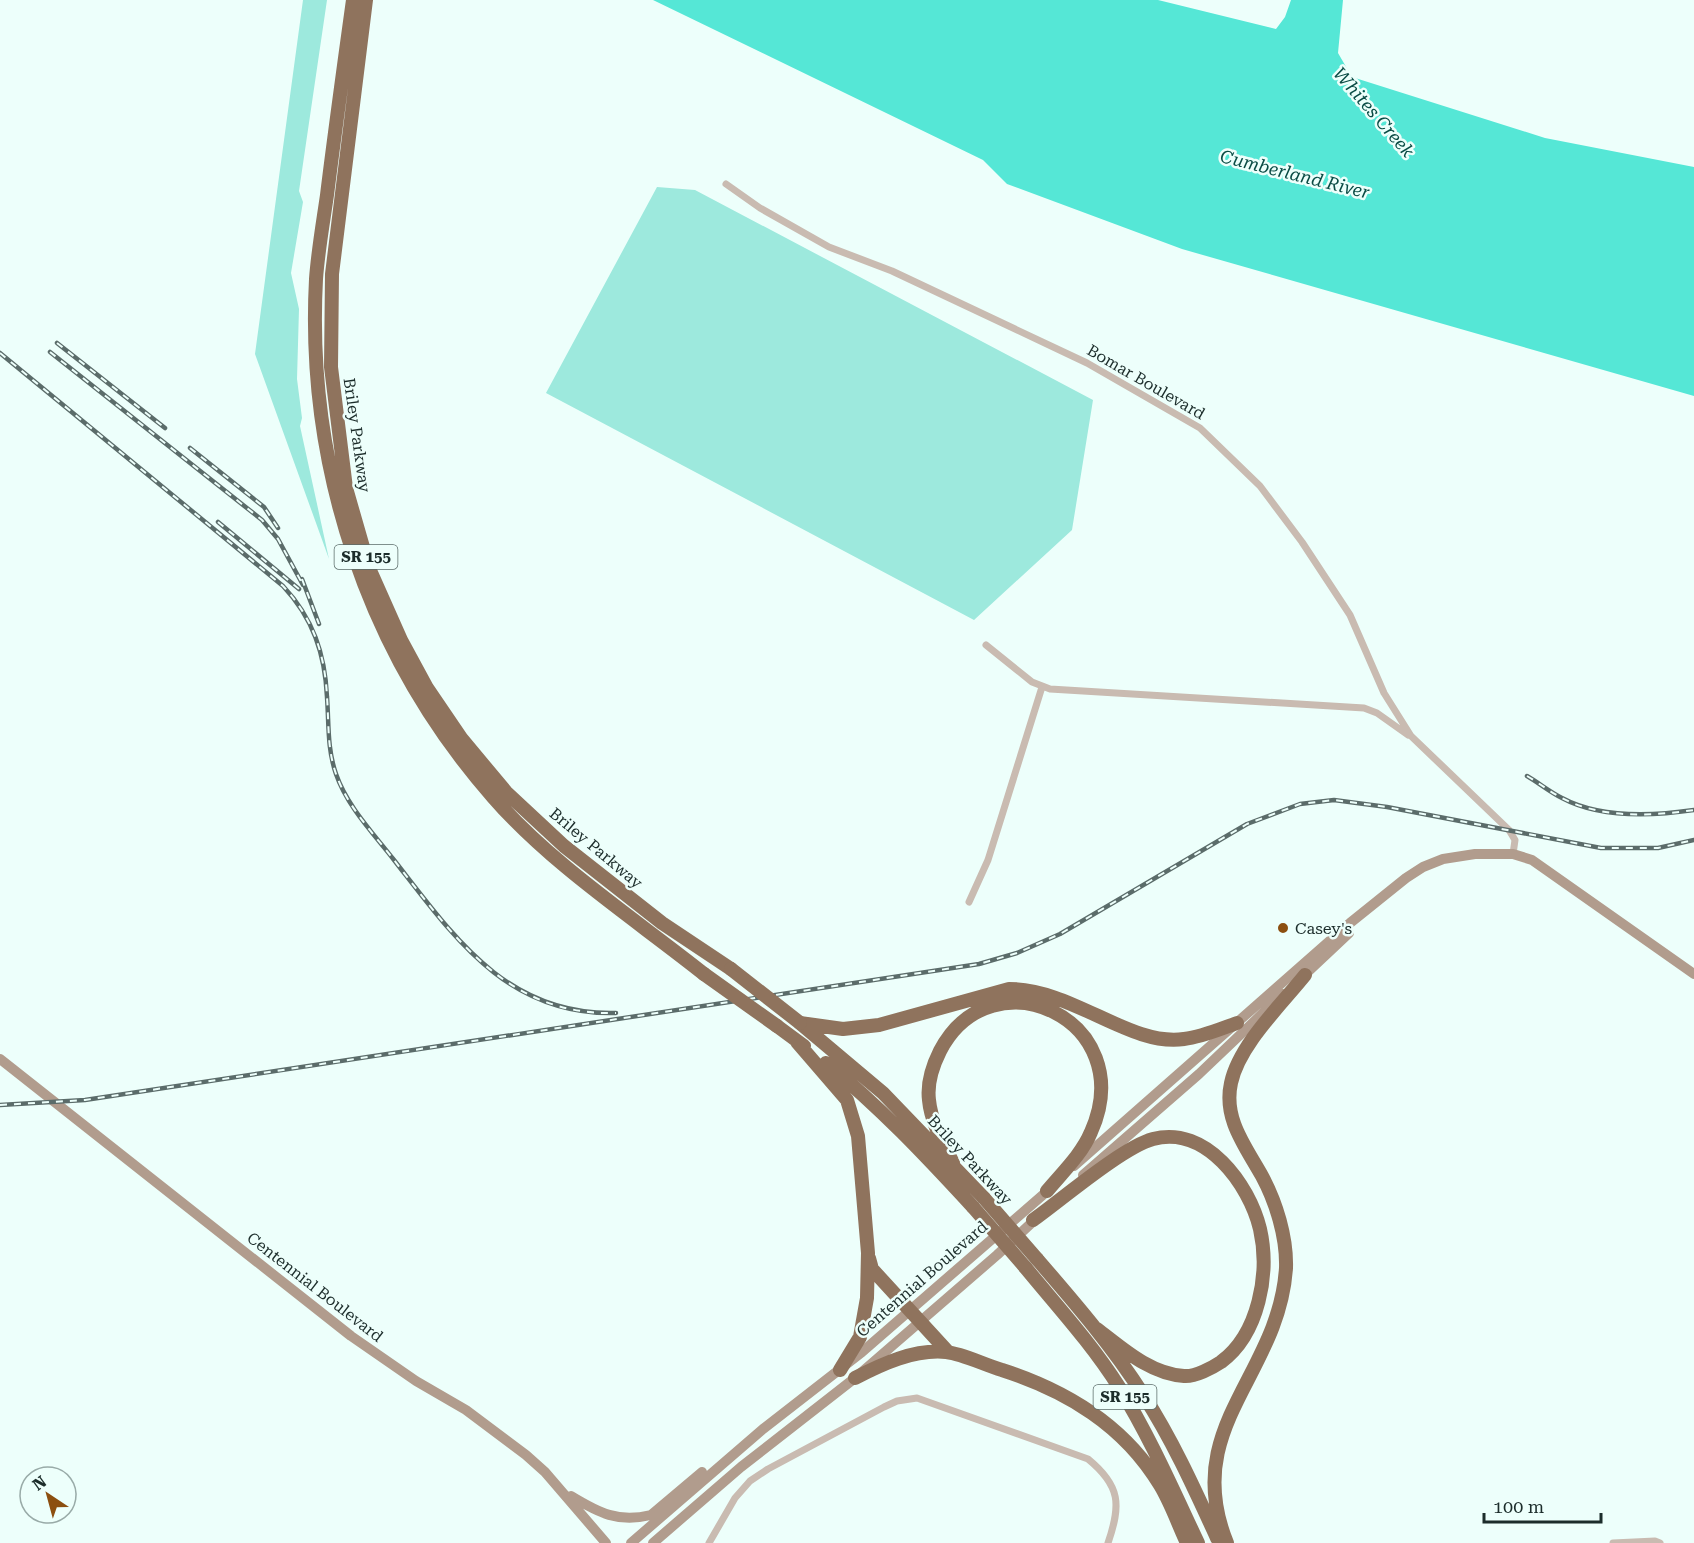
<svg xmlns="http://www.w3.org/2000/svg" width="1694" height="1543" font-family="'Roboto Serif',serif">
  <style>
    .green { fill: #9de9dd }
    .water { fill: #55e7d6 }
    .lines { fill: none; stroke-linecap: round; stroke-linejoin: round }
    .street { stroke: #c9bbb1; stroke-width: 7 }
    .secondary { stroke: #b19c8d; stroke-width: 10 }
    .highway { stroke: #8f735d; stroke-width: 14 }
    .rail-casing { stroke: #5b6c6a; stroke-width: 4.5 }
    .rail { stroke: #edfffb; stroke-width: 2; stroke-dasharray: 7; stroke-linecap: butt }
    .highway-bridge { stroke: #8f735d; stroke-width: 14 }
    .poi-dot { fill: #8c4f10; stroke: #edfffb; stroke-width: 2 }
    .labels { text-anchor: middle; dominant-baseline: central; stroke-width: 5; stroke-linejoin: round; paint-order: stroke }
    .shield { fill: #edfffb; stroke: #5b6c69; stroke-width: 1.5 }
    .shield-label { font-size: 15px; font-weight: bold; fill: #1c2d2b }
    .street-label { font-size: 16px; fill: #1c2d2b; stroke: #edfffb }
    .poi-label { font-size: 16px; fill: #1c2d2b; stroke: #edfffb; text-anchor: start }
    .water-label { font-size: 18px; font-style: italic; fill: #0a4c45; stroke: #edfffb }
  </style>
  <rect width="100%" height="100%" fill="#edfffb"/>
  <!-- green -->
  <path class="green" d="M 303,0 L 327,0 L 299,191 L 303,202 L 291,273 L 299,309 L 297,379 L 302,418 L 300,426 L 329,559 L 255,354 Z
    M 657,187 L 695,190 L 1093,400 L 1072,530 L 974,620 L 546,393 Z"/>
  <!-- water -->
  <path class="water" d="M 653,0 L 1158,0 L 1276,29 L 1285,17 L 1291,0 L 1343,0 L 1338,53 L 1352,77 L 1545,138 L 1694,167 L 1694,396 L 1182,249 L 1007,184 L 983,160 Z"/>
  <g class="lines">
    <!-- street -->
    <path class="street" d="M 726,184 L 760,208 L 829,247 L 892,271 L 1087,363 L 1200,428 L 1260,486 L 1302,542 L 1350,615 L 1384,693 L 1411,736 L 1509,830 L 1515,840 L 1513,854
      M 986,645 L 1032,682 L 1050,689 L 1364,708 L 1377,713 L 1408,735
      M 969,902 L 988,860 L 1042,687
      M 709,1543 L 735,1498 L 750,1481 L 768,1469 L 884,1407 L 897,1401 L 917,1398 L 1088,1459 C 1121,1486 1121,1505 1108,1543
      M 1613,1543 L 1655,1541 L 1660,1543"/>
    <!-- secondary -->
    <path class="secondary" d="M 1299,980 L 1349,933
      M 0,1059 L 351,1336 L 416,1381 L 466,1410 L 526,1455 L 545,1472 L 606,1543
      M 1074,1166 L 1350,923 L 1406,878 L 1423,867 L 1443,859 L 1475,854 L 1513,854 L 1532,860 L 1694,974
      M 1083,1175 L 1199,1074 L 1283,994
      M 571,1496 C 599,1513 618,1523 651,1515 L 702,1472
      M 631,1543 L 763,1429 L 862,1352 L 1052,1187
      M 653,1543 L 741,1467 L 855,1378 L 997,1255 L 1039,1216"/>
    <!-- highway -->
    <path class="highway" d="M 353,0 C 344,65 335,130 327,195 C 323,223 318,251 316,279 C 306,467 368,655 493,797 C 551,864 635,919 704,974
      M 366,0 L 332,274 L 331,367 L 346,488 L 369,568 L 401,640 L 427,688 L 461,738 L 506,792 L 564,846 L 662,923 L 731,969
      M 800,1023 L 843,1029 L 879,1025 L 1009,989 C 1073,989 1130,1047 1184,1039 C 1202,1037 1220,1029 1237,1023
      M 801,1024 L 883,1093 L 984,1198
      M 777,1026 L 804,1046
      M 797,1042 L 847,1100 L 858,1136 L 868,1253 L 867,1298 L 860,1337 L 840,1370
      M 826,1063 C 880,1107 926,1156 973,1207
      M 953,1163 C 943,1143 931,1122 929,1100 C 927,1084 933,1065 940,1051 C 992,951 1141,1020 1091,1132 C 1082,1154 1062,1173 1047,1191
      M 1033,1220 C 1061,1200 1123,1147 1153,1139 C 1206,1125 1249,1184 1260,1229 C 1270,1273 1259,1334 1221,1362 C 1212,1368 1195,1377 1184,1376 C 1150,1374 1122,1348 1097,1329
      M 869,1258 L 872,1269 L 948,1352
      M 1037,1259 C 1075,1303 1113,1347 1144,1396 C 1173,1441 1195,1490 1217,1538
      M 1025,1267 C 1057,1306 1092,1344 1119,1387 C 1150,1437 1173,1490 1198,1543
      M 855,1378 C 882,1364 914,1349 946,1352 C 964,1354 984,1365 1002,1370 C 1067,1391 1124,1425 1160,1485 C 1171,1503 1178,1524 1187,1543
      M 1227,1543 C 1180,1427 1279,1376 1286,1268 C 1287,1237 1276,1202 1262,1176 C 1246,1147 1223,1119 1231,1083 C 1239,1045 1281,1005 1305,975"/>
    <!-- rail casing -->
    <g class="rail-casing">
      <path id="rail" d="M 57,343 L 165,428
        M 50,352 L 262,520 L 278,539 L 303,585
        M 0,353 L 283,586 C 313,618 325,654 327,697 C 329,724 327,748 336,774 C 347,806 373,833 394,860 C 454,937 507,1016 616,1013
        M 190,448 L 264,507 L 278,528
        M 218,522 L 299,589
        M 302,579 L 319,624
        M 1527,776 C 1539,783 1550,792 1562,798 C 1601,819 1653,816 1694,810
        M 0,1105 L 85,1100 L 979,964 L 1017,953 L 1060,934 L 1247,824 L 1300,804 L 1334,800 L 1387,807 L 1601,848 L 1658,848 L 1694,840"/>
    </g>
    <!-- rail -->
    <use href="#rail" class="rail"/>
    <!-- highway-bridge -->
    <path class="highway-bridge" d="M 731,969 L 800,1023
      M 704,974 L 777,1026
      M 984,1198 L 1037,1259
      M 973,1207 L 1025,1267"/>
  </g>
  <!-- markers -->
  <circle class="poi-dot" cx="1283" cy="928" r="6"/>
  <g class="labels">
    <!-- shield labels -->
    <g class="shield">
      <rect x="334.5" y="545" width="63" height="24" rx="4.5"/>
      <rect x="1093.5" y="1385" width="63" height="24" rx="4.5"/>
    </g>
    <g class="shield-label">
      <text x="366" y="557">SR 155</text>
      <text x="1125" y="1397">SR 155</text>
    </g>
    <!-- street labels -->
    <g class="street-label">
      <text transform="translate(1146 382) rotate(30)">Bomar Boulevard</text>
      <text transform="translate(357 435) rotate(82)">Briley Parkway</text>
      <text transform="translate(596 848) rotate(40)">Briley Parkway</text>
      <text transform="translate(970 1160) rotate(47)">Briley Parkway</text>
      <text transform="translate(922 1279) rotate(-41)">Centennial Boulevard</text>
      <text transform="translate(315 1287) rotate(38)">Centennial Boulevard</text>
    </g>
    <!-- poi labels -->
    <g class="poi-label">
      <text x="1295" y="928">Casey's</text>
    </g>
    <!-- water labels -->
    <g class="water-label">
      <text transform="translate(1374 112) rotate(49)">Whites Creek</text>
      <text transform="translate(1295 174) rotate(14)">Cumberland River</text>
    </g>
  </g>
  <!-- north arrow -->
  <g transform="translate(48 1495) rotate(324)"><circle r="28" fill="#edfffb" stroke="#99aba8" stroke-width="1.5"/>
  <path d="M0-4.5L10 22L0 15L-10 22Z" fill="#8c4f10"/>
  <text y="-9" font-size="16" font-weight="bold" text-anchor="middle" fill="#1c2d2b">N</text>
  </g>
  <!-- scale -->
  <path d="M1484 1513v9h117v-9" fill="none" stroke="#1c2d2b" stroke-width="3"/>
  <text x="1493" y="1513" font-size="18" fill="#1c2d2b" stroke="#edfffb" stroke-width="4.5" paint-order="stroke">100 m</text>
</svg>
